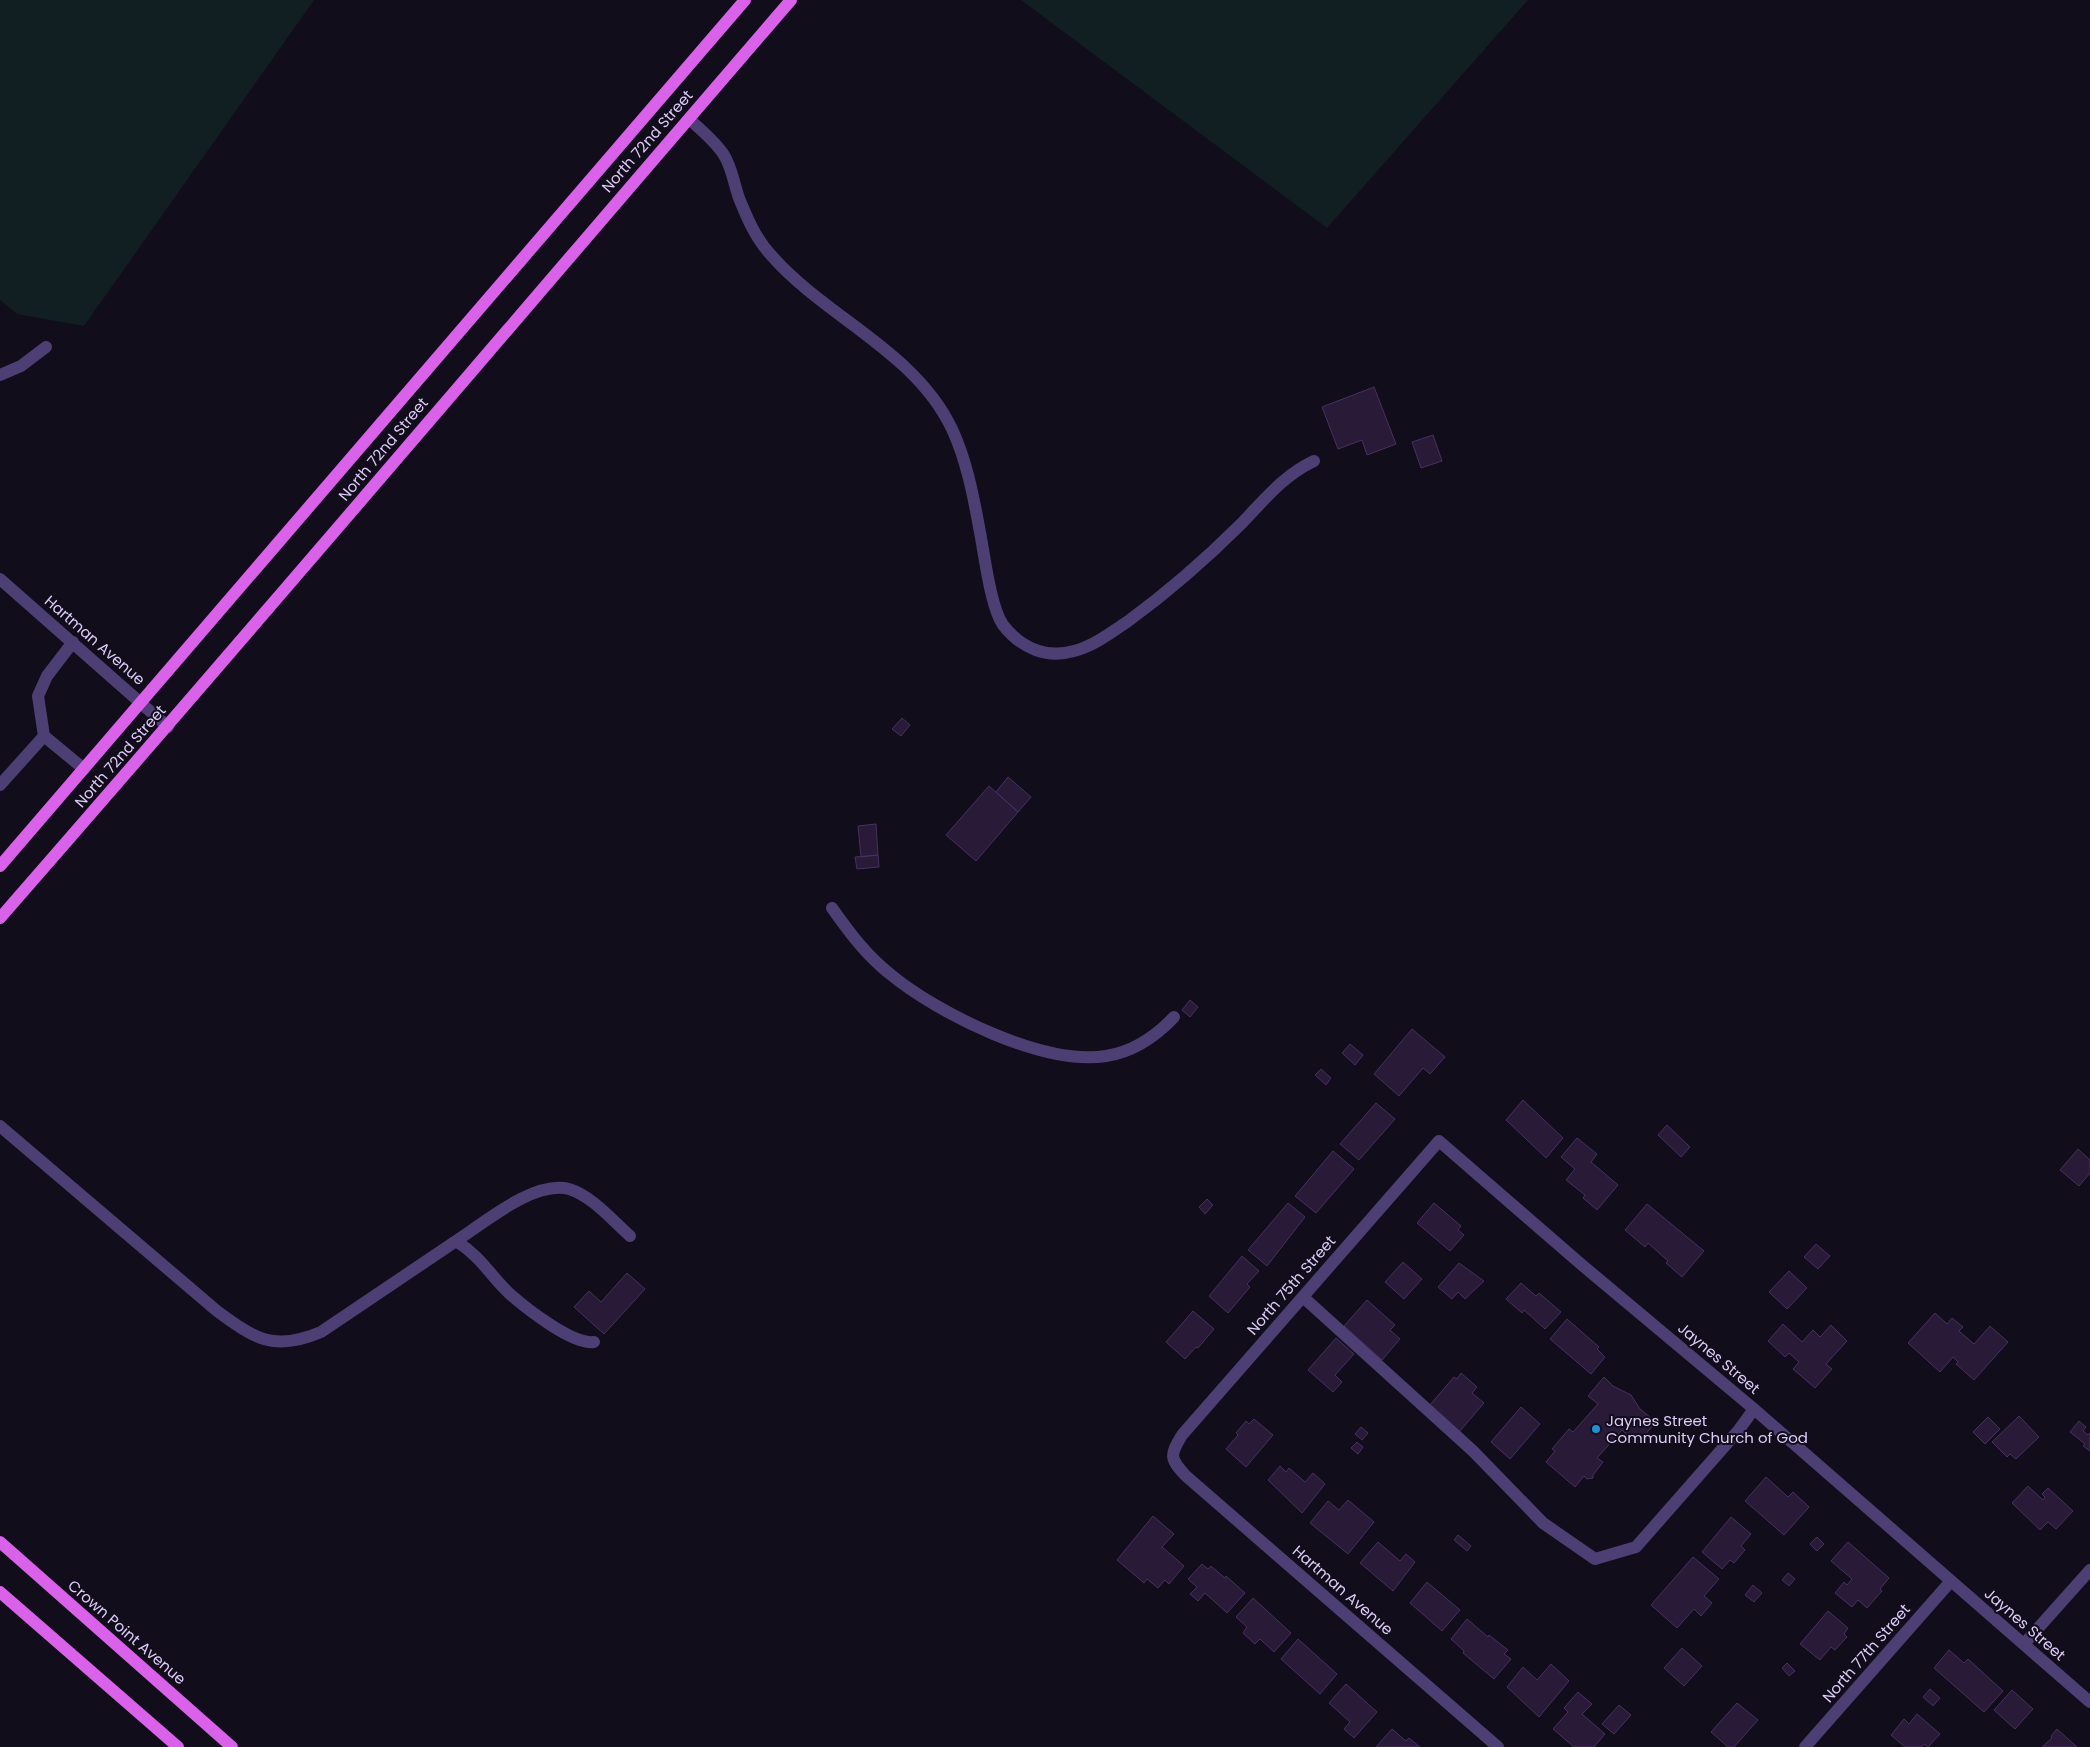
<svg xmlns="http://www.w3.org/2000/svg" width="2090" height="1747" font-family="Poppins,sans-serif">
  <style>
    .green { fill: #111f23 }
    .building { fill: #291b38; stroke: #473061 }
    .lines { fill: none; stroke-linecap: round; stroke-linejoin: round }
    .minor { stroke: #4d3e73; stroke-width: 12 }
    .major { stroke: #da62ea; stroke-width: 12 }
    .poi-dot { fill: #1d92d4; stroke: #120d1a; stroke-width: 2 }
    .labels { text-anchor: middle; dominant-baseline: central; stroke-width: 4; stroke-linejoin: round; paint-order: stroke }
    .street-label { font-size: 15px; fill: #ddccf8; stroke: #120d1a }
    .poi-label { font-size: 15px; fill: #ddccf8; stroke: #120d1a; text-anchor: start }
  </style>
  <rect width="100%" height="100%" fill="#120d1a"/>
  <!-- green -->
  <path class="green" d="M 0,0 L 314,0 L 84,326 L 17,314 L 0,300 Z
    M 1021,0 L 1528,0 L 1327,228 Z"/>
  <!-- building -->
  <path class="building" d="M 1374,387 L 1396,444 L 1367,455 L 1362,440 L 1338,449 L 1322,407 Z
    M 1433,435 L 1442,461 L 1421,468 L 1412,442 Z
    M 902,718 L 910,725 L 901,736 L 892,729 Z
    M 1008,777 L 1031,797 L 1018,812 L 996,792 Z
    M 989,786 L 1018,812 L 976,861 L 946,835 Z
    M 876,824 L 878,855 L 861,857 L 858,826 Z
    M 878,855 L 879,867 L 857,869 L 855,857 Z
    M 1190,1000 L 1198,1007 L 1190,1017 L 1182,1010 Z
    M 1412,1029 L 1445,1057 L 1430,1074 L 1423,1068 L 1399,1096 L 1374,1074 Z
    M 1350,1044 L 1363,1055 L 1355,1065 L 1342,1053 Z
    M 1321,1069 L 1331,1078 L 1326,1085 L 1315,1075 Z
    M 1523,1100 L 1563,1138 L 1546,1158 L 1506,1120 Z
    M 1376,1103 L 1395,1119 L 1359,1160 L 1340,1144 Z
    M 1667,1125 L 1690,1147 L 1681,1157 L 1658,1135 Z
    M 1577,1138 L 1597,1154 L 1591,1162 L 1618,1185 L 1597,1210 L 1583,1198 L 1585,1195 L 1566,1180 L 1575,1169 L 1561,1157 Z
    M 2078,1149 L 2090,1160 L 2090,1173 L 2079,1186 L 2060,1170 Z
    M 1333,1151 L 1354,1169 L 1316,1213 L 1295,1196 Z
    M 1207,1199 L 1213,1205 L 1205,1214 L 1199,1207 Z
    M 1288,1203 L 1305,1217 L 1267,1266 L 1248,1250 Z
    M 1434,1203 L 1461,1226 L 1458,1230 L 1464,1235 L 1450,1251 L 1417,1223 Z
    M 1647,1204 L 1704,1251 L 1682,1277 L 1666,1263 L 1668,1261 L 1648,1243 L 1645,1247 L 1625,1230 Z
    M 1816,1244 L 1830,1256 L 1818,1269 L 1804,1257 Z
    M 1242,1256 L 1259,1271 L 1247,1284 L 1250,1287 L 1228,1313 L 1209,1296 Z
    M 1403,1262 L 1422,1279 L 1404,1299 L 1385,1282 Z
    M 1459,1263 L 1484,1281 L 1465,1299 L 1458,1292 L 1452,1299 L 1438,1287 Z
    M 1789,1271 L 1807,1288 L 1787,1309 L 1769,1292 Z
    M 627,1273 L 645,1289 L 604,1334 L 574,1307 L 589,1291 L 601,1302 Z
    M 1521,1283 L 1536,1296 L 1539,1293 L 1561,1312 L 1545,1329 L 1524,1310 L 1522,1313 L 1506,1299 Z
    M 1367,1300 L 1395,1325 L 1390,1330 L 1400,1339 L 1382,1360 L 1344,1326 Z
    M 1193,1311 L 1214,1329 L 1198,1348 L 1196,1347 L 1185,1359 L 1166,1342 Z
    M 1935,1313 L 1947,1324 L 1952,1318 L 1963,1327 L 1959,1331 L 1974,1344 L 1990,1326 L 2008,1342 L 1974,1380 L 1956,1364 L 1958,1362 L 1953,1357 L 1940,1372 L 1908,1343 Z
    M 1567,1319 L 1599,1347 L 1597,1349 L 1605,1357 L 1591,1374 L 1550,1339 Z
    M 1783,1324 L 1802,1342 L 1813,1330 L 1820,1337 L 1831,1325 L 1847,1341 L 1826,1364 L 1832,1369 L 1815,1388 L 1793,1369 L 1799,1362 L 1789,1353 L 1785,1357 L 1768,1341 Z
    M 1336,1338 L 1354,1354 L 1335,1375 L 1342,1382 L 1333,1392 L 1308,1370 Z
    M 1461,1373 L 1477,1387 L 1472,1393 L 1484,1403 L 1459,1432 L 1429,1406 L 1454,1377 L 1457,1379 Z
    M 1604,1377 L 1613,1386 L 1631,1395 L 1640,1409 L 1656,1422 L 1637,1444 L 1622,1430 L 1597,1458 L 1603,1462 L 1593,1475 L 1593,1478 L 1587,1479 L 1584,1476 L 1575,1487 L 1546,1462 L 1555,1451 L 1552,1449 L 1569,1429 L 1573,1432 L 1598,1404 L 1588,1396 Z
    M 1521,1407 L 1540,1424 L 1510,1459 L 1491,1442 Z
    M 2019,1416 L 2039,1437 L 2016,1459 L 2010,1454 L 2007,1457 L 1992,1442 Z
    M 1988,1417 L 2000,1429 L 1985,1444 L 1973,1432 Z
    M 1254,1419 L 1273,1435 L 1246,1467 L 1226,1449 L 1238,1435 L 1236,1433 L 1246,1421 L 1249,1424 Z
    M 2079,1421 L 2086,1427 L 2083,1431 L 2088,1435 L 2090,1433 L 2090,1451 L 2083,1446 L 2085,1444 L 2070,1432 Z
    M 1361,1427 L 1368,1433 L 1362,1440 L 1355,1434 Z
    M 1357,1442 L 1363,1447 L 1358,1454 L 1351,1448 Z
    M 1280,1466 L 1286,1472 L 1289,1468 L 1305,1482 L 1313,1473 L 1325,1484 L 1302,1513 L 1268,1480 Z
    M 1766,1477 L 1788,1497 L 1793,1492 L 1809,1507 L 1784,1535 L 1745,1501 Z
    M 2028,1486 L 2043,1500 L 2045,1497 L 2042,1494 L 2048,1488 L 2073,1511 L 2056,1529 L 2048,1522 L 2040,1530 L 2012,1503 Z
    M 1348,1500 L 1374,1522 L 1348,1554 L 1310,1523 L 1328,1501 L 1339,1510 Z
    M 1153,1516 L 1174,1534 L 1162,1547 L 1184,1566 L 1169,1584 L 1165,1580 L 1158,1588 L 1147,1579 L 1144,1583 L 1117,1560 Z
    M 1731,1517 L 1751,1534 L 1741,1546 L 1745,1550 L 1734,1563 L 1730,1560 L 1722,1569 L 1702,1552 Z
    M 1458,1535 L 1471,1546 L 1467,1551 L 1454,1540 Z
    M 1817,1537 L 1824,1544 L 1817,1551 L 1810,1544 Z
    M 1378,1542 L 1400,1561 L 1406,1554 L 1415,1562 L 1393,1591 L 1360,1563 Z
    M 1848,1542 L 1889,1578 L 1880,1589 L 1882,1591 L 1867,1608 L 1858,1600 L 1852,1607 L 1835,1593 L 1844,1582 L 1847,1585 L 1852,1579 L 1831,1561 Z
    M 1693,1557 L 1719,1579 L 1704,1596 L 1712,1603 L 1701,1616 L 1694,1609 L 1677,1628 L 1651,1605 Z
    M 1202,1564 L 1208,1569 L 1211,1566 L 1225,1578 L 1226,1576 L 1245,1593 L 1227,1613 L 1205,1593 L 1198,1601 L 1190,1594 L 1197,1587 L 1188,1579 Z
    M 1788,1573 L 1795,1579 L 1789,1586 L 1782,1580 Z
    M 1427,1582 L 1460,1610 L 1442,1631 L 1410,1603 Z
    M 1753,1585 L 1762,1593 L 1754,1602 L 1745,1595 Z
    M 1253,1598 L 1291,1633 L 1274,1652 L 1260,1639 L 1255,1644 L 1243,1633 L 1247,1627 L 1236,1617 Z
    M 1828,1611 L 1848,1628 L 1844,1634 L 1847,1637 L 1835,1650 L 1831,1647 L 1820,1660 L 1800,1644 Z
    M 1467,1619 L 1488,1637 L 1489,1635 L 1508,1650 L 1504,1654 L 1511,1659 L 1494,1679 L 1463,1653 L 1464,1651 L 1451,1639 Z
    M 1298,1639 L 1337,1674 L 1320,1694 L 1281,1659 Z
    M 1682,1648 L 1702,1666 L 1684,1686 L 1664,1668 Z
    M 1949,1650 L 1964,1663 L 1968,1659 L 2003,1691 L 1984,1712 L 1934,1668 Z
    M 1787,1663 L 1795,1671 L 1789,1676 L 1782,1668 Z
    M 1551,1664 L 1569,1681 L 1539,1717 L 1507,1687 L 1523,1667 L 1537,1680 Z
    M 1346,1684 L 1377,1712 L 1354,1738 L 1344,1729 L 1350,1722 L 1329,1703 Z
    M 1930,1689 L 1940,1698 L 1933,1706 L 1923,1697 Z
    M 2012,1690 L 2033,1709 L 2015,1729 L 1994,1710 Z
    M 1578,1692 L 1592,1704 L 1582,1714 L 1605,1734 L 1594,1747 L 1574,1747 L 1553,1729 L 1568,1712 L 1564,1708 Z
    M 1737,1703 L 1758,1720 L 1734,1747 L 1728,1747 L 1711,1732 Z
    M 1619,1705 L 1631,1715 L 1614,1734 L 1602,1724 Z
    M 1917,1714 L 1940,1734 L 1928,1747 L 1924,1744 L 1922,1747 L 1905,1747 L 1891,1735 L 1904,1719 L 1909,1724 Z
    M 1392,1729 L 1406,1741 L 1409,1738 L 1420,1747 L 1376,1747 Z
    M 2057,1729 L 2077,1747 L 2042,1747 L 2052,1738 L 2051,1736 Z"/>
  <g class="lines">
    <!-- minor -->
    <path class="minor" d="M 689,119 C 701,130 715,141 724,155 C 732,168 734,184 739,198 C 747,218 756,239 771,255 C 826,318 915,351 952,429 C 966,459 973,494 979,527 C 984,551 990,606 1003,625 C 1021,648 1046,659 1074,651 C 1094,646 1110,633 1127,622 C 1168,592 1206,559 1242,523 C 1265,499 1284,475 1314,461
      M 0,375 L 21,366 L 46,347
      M 0,579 L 168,727
      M 44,736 L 84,769
      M 0,785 L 44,736 L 38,696 L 47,676 L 73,642
      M 832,908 C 849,932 866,955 890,974 C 937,1013 1043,1066 1106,1056 C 1132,1052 1156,1036 1174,1017
      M 0,1126 L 217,1311 C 255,1339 274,1352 321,1332 L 456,1241
      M 1303,1297 L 1473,1451 L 1543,1523 L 1595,1559 L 1636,1547 L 1738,1431 L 1754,1409
      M 594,1342 C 573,1345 527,1309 511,1295 C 490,1276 483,1258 456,1241 C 484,1223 534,1180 569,1189 C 592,1196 612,1220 630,1236
      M 2024,1644 L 2090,1570
      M 1498,1747 L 1186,1476 C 1169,1458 1170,1455 1182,1435 L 1439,1141 L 1582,1265 L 1754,1409 L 2090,1702
      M 1805,1747 L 1951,1581"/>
    <!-- major -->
    <path class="major" d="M 0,866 L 745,0
      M 0,918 C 266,614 527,306 791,0
      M 0,1542 L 232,1747
      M 0,1592 L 178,1747"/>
  </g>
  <!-- markers -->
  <circle class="poi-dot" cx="1596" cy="1429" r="5"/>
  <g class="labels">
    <!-- street labels -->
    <g class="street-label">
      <text transform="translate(647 141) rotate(-49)">North 72nd Street</text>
      <text transform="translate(383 449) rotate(-50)">North 72nd Street</text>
      <text transform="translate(95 640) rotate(41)">Hartman Avenue</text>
      <text transform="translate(120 756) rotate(-49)">North 72nd Street</text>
      <text transform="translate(1291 1285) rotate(-49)">North 75th Street</text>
      <text transform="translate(1719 1358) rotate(40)">Jaynes Street</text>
      <text transform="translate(1343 1590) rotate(41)">Hartman Avenue</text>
      <text transform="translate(2025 1624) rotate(41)">Jaynes Street</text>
      <text transform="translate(127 1632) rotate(41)">Crown Point Avenue</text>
      <text transform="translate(1866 1653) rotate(-49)">North 77th Street</text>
    </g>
    <!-- poi labels -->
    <g class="poi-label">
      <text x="1606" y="1420">Jaynes Street<tspan x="1606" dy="17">Community Church of God</tspan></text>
    </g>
  </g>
</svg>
